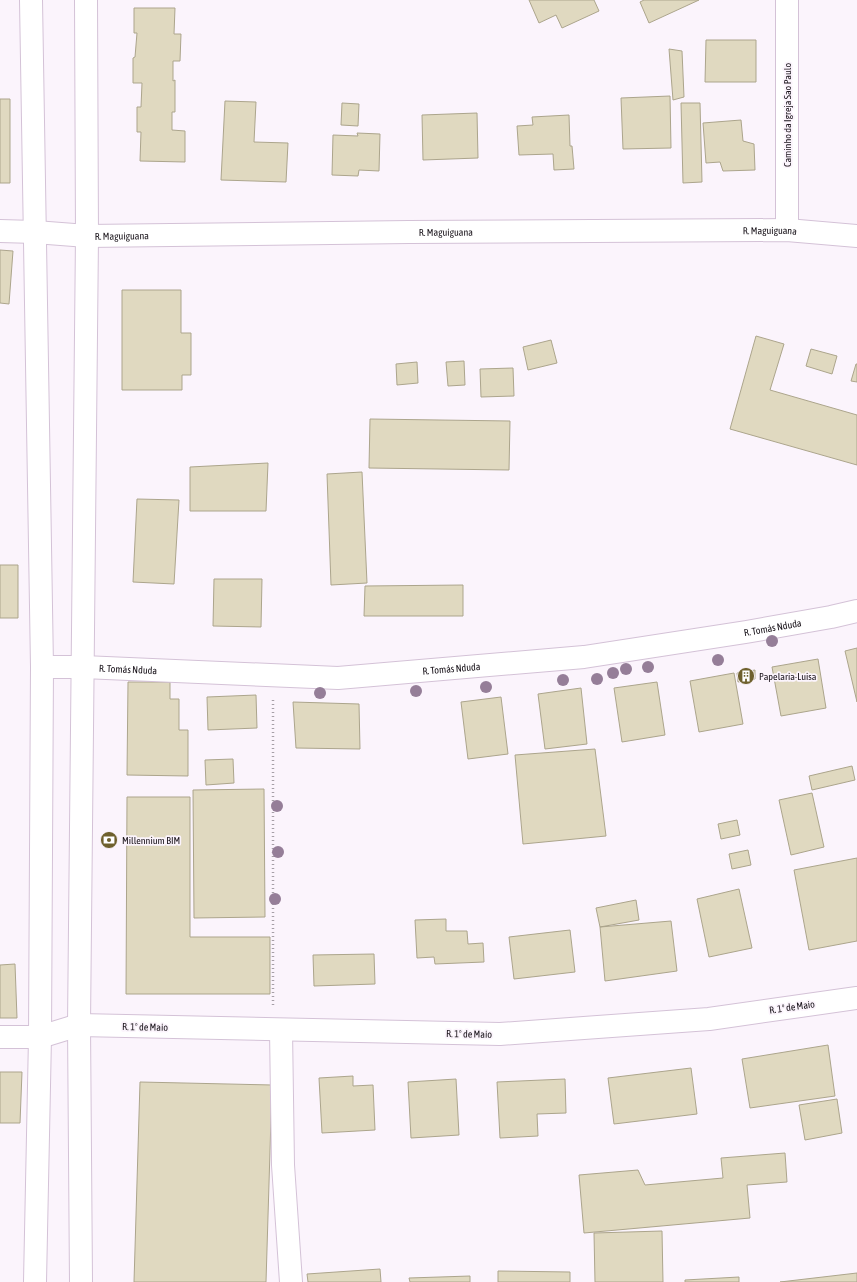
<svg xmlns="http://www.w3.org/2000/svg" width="857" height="1282" font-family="'Asap Condensed',sans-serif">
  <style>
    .building { fill: #e0d9c0; stroke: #aca58c }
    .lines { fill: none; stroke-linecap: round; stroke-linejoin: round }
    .minor-casing { stroke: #d4c2d7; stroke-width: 24 }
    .path { stroke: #a69fa7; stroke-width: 2.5; stroke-dasharray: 1 3; stroke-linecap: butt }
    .minor { stroke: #fff; stroke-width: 22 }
    .tree { fill: #957e98 }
    .labels { text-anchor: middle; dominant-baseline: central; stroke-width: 3.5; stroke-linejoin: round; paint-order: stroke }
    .street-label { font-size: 10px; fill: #171118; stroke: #fbf4fc }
    .poi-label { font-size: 10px; fill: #171118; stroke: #fbf4fc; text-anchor: start }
  </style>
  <rect width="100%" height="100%" fill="#fbf4fc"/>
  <!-- building -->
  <path class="building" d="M 529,0 L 594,0 L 599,11 L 562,28 L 556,15 L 539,23 Z
    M 644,0 L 699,0 L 649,23 L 640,2 Z
    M 134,8 L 175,8 L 174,34 L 181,34 L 180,61 L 173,61 L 173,81 L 175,80 L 175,112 L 172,112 L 172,130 L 185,131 L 185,162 L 140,161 L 141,132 L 137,132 L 137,107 L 141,107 L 142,83 L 133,83 L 133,58 L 135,57 L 137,33 L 134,33 Z
    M 706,40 L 756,40 L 756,82 L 705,82 Z
    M 669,49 L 682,51 L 684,97 L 673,100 Z
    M 670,96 L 671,148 L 623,149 L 621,98 Z
    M 0,99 L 10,99 L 10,183 L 0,183 Z
    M 225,101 L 256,102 L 254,142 L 288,143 L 286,182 L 221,180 Z
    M 342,103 L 359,104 L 358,126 L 341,125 Z
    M 681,103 L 700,103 L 702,182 L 683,183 Z
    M 477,113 L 478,158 L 423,160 L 422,115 Z
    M 569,115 L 570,146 L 572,146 L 574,169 L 554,170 L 553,154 L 519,155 L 517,126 L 533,125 L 532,117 Z
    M 741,120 L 743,141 L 754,144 L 755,170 L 723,171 L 720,162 L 706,163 L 703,123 Z
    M 357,133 L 380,134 L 379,171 L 359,170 L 358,176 L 332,175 L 333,135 L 358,136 Z
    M 0,250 L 13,251 L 9,304 L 0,303 Z
    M 122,290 L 181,290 L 181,333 L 191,333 L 191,375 L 182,375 L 182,390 L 122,390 Z
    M 756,336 L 784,344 L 770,390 L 857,415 L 857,465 L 730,429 Z
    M 551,340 L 557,363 L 528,370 L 523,347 Z
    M 811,349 L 837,356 L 832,374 L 806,366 Z
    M 464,361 L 465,385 L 448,386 L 446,362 Z
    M 417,362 L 418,383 L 397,385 L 396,364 Z
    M 856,364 L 857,364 L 857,382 L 851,381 Z
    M 513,368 L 514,396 L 481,397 L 480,369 Z
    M 370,419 L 510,421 L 509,470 L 369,468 Z
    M 268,463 L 266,511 L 190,511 L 190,467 Z
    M 362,472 L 367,583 L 331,585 L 327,474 Z
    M 137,499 L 179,500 L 174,584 L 133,582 Z
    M 0,565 L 18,565 L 18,618 L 0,618 Z
    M 214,579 L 262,579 L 261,627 L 213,626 Z
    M 463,585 L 463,616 L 364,616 L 365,586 Z
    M 857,648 L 857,702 L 845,651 Z
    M 818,659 L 826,708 L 781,716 L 772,667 Z
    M 755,670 L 755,679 L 738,682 L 737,673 Z
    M 734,673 L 743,724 L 699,732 L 690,681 Z
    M 128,682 L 170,682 L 170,699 L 179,699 L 179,730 L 188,730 L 188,776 L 127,775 Z
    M 657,682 L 665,735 L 622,742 L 614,688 Z
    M 581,688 L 587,744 L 545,749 L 538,694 Z
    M 256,695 L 257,728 L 208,730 L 207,697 Z
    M 501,697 L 508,754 L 468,759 L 461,702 Z
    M 293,702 L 359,704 L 360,749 L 296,748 Z
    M 595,749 L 606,836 L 523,844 L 515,755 Z
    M 233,759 L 234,783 L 206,785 L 205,760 Z
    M 852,766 L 855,780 L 812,790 L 809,776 Z
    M 264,789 L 265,917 L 194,918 L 193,790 Z
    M 812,793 L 824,847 L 791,855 L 779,800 Z
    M 127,797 L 190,797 L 190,937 L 270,937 L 270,994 L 126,994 Z
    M 737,820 L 740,835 L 721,839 L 718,824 Z
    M 748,850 L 751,865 L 732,869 L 729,854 Z
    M 857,858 L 857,941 L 809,950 L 794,870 Z
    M 739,889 L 752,948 L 709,957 L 697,899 Z
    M 636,900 L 639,920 L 600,927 L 596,908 Z
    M 446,919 L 446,931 L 467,931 L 468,944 L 483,943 L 484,962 L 435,964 L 434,957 L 417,958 L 415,920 Z
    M 671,921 L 677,971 L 605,981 L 600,927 Z
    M 570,930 L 575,972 L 514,979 L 509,937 Z
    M 374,954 L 375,984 L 314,986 L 313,955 Z
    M 15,964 L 17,1018 L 0,1018 L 0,965 Z
    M 828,1045 L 835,1096 L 750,1108 L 742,1059 Z
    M 691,1068 L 697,1114 L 614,1124 L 608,1078 Z
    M 0,1072 L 22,1072 L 20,1123 L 0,1123 Z
    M 353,1076 L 353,1086 L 373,1085 L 375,1130 L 322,1133 L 319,1078 Z
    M 456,1079 L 459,1135 L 411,1138 L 408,1082 Z
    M 565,1079 L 566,1113 L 537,1114 L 538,1136 L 500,1138 L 497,1082 Z
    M 140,1082 L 272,1085 L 266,1282 L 134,1282 Z
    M 837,1099 L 842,1133 L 805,1140 L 799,1105 Z
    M 785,1153 L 787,1182 L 747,1185 L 750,1218 L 584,1233 L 579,1175 L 638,1170 L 645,1185 L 723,1178 L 721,1158 Z
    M 662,1231 L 663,1282 L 595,1282 L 594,1233 Z
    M 380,1269 L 381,1282 L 308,1282 L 307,1274 Z
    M 498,1271 L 570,1272 L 570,1282 L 498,1282 Z
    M 857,1273 L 857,1282 L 780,1282 Z
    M 470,1276 L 470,1282 L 410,1282 L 409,1278 Z
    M 739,1277 L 739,1282 L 685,1282 L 685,1280 Z"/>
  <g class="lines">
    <!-- minor casing -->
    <g class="minor-casing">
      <g id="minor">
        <path d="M 31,0 L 42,667 L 40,1037 L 35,1282"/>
        <path d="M 787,0 L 787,230"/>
        <path id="s1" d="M 0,231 L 35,232 L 87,236 L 409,232 L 787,230 L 857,236"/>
        <path id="s2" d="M 42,667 L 83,667 L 338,678 L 584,657 L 746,632 L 831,617 L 857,611"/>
        <path d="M 281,1030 L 283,1165 L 291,1282"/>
        <path d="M 0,1037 L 40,1037 L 79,1025 L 500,1034 L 709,1019 L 857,998"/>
        <path d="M 81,1282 L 79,1025 L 87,236 L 86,0"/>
      </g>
    </g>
    <!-- path -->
    <path class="path" d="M 273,1005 L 273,700"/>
    <!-- minor -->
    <use href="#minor" class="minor"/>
  </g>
  <!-- trees -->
  <g class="tree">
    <circle cx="772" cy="641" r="6"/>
    <circle cx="718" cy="660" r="6"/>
    <circle cx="648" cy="667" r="6"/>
    <circle cx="626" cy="669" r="6"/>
    <circle cx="613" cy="673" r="6"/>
    <circle cx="597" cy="679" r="6"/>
    <circle cx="563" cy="680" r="6"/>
    <circle cx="486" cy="687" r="6"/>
    <circle cx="416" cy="691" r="6"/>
    <circle cx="320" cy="693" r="6"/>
    <circle cx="277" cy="806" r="6"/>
    <circle cx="278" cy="852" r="6"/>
    <circle cx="275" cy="899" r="6"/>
  </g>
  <!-- icons -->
  <defs>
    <g id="building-disc" transform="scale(0.9)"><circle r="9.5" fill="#6e602d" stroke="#fbf4fc"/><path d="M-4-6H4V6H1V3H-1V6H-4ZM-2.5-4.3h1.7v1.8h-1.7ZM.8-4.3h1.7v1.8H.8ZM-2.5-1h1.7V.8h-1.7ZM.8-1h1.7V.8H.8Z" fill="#fff"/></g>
    <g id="bank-disc" transform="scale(0.9)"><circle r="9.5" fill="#6e602d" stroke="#fbf4fc"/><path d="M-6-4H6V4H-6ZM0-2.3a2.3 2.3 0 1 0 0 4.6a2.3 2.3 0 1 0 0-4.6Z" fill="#fff"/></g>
  </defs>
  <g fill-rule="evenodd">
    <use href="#building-disc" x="746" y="676"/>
    <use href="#bank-disc" x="109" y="840"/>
  </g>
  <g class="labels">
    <!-- street labels -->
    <g class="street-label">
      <text transform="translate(787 115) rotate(-90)">Caminho da Igreja Sao Paulo</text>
      <text stroke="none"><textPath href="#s1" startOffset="770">R. Maguiguana</textPath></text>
      <text stroke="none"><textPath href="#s1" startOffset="446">R. Maguiguana</textPath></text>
      <text stroke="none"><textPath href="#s1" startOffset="122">R. Maguiguana</textPath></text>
      <text stroke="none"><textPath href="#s2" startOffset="734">R. Tomás Nduda</textPath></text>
      <text stroke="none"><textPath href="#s2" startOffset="410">R. Tomás Nduda</textPath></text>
      <text stroke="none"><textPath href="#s2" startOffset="86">R. Tomás Nduda</textPath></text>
      <text transform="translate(792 1007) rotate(-8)">R. 1º de Maio</text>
      <text transform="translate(145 1027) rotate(1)">R. 1º de Maio</text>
      <text transform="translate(469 1034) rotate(1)">R. 1º de Maio</text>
    </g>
    <!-- poi labels -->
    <g class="poi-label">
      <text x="759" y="676">Papelaria-Luisa</text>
      <text x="122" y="840">Millennium BIM</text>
    </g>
  </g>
</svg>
